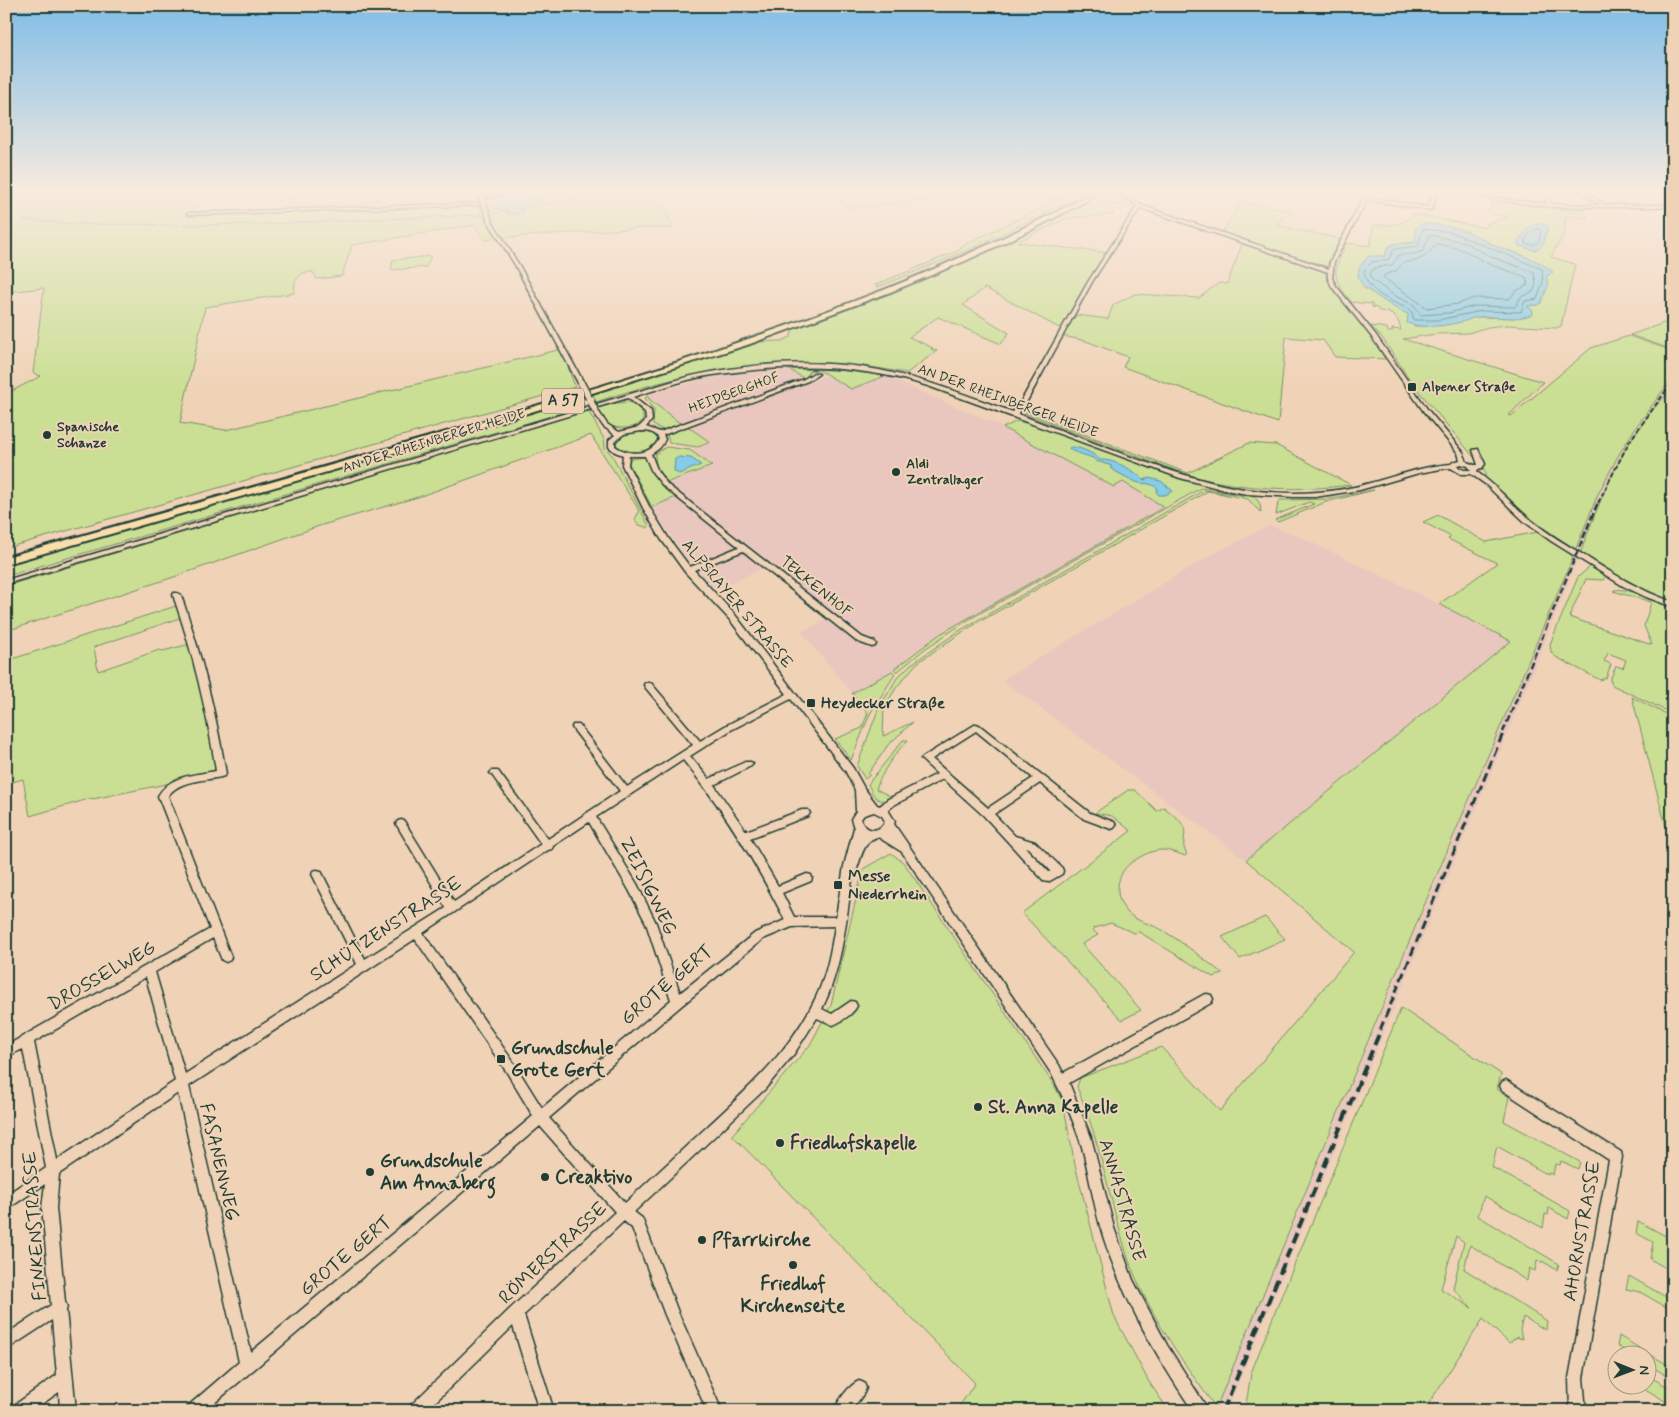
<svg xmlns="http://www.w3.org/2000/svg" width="1679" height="1417" font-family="Mynerve,sans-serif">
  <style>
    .built { fill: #e9c7be }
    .green { fill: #cadf93; stroke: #748e64; fill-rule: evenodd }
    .water { fill: #86cbe7; stroke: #5d929f }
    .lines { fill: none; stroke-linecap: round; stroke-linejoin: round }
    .shore { stroke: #48767c; stroke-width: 1 }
    .stream-far2 { stroke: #5d929f; stroke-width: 1 }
    .stream-far1 { stroke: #5d929f; stroke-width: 2 }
    .stream { stroke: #5d929f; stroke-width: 2.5 }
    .minor-casing { stroke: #1f3d34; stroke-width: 3 }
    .highway-casing { stroke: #1f3d34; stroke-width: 4 }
    .minor { fill: #f0d3b7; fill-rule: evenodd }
    .highway { fill: #f9deab; fill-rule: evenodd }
    .rail-far3 { stroke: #1f3d34; stroke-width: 2; stroke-dasharray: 5 2.5; stroke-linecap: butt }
    .rail-far2 { stroke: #1f3d34; stroke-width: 2.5; stroke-dasharray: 7 3; stroke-linecap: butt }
    .rail-far1 { stroke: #1f3d34; stroke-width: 3; stroke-dasharray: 9 4.5; stroke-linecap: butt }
    .rail { stroke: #1f3d34; stroke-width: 4; stroke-dasharray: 11 5.5; stroke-linecap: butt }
    .minor-bridge-casing { stroke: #1f3d34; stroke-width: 9; stroke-linecap: butt }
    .minor-bridge { stroke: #f0d3b7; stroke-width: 6 }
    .poi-dot { fill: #1f3d34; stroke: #f0d3b7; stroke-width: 2 }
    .labels { text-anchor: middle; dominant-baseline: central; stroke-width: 4; stroke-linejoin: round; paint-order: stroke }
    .far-poi-label { font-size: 14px; font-weight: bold; fill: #1f3d34; stroke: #f0d3b7; text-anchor: start }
    .far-street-label { font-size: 14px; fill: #1f3d34; stroke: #f0d3b7 }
    .shield { fill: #f0d3b7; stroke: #5e6a5b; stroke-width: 1 }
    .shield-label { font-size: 15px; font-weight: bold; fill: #1f3d34 }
    .street-label { font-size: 16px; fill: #1f3d34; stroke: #f0d3b7 }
    .poi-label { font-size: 16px; font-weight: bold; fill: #1f3d34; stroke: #f0d3b7; text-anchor: start }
    .near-street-label { font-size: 19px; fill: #1f3d34; stroke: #f0d3b7 }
    .near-poi-label { font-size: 19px; font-weight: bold; fill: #1f3d34; stroke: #f0d3b7; text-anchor: start }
  </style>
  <rect width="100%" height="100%" fill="#f0d3b7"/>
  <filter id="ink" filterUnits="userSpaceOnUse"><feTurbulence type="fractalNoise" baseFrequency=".02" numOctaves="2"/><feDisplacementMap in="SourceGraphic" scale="10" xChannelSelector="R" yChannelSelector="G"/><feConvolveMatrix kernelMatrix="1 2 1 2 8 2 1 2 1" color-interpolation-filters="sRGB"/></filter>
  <g filter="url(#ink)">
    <!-- built -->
    <path class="built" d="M 788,369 L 804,378 L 680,423 L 649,399 L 650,394 L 712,377 L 750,371 Z
      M 827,375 L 851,389 L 885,376 L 994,423 L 1114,487 L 1122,482 L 1165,506 L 940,634 L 892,671 L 852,693 L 801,632 L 827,619 L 763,568 L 716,590 L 692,565 L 660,521 L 652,507 L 675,497 L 661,485 L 711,466 L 690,450 L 709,442 L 687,426 Z
      M 1673,377 L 1673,389 L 1665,394 L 1640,429 L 1622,457 L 1603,495 L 1535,667 L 1227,1411 L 1215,1411 L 1598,494 L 1624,446 Z
      M 1270,525 L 1294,534 L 1389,579 L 1512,641 L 1246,860 L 1002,680 L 1204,559 Z"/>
    <!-- green -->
    <path class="green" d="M 6,191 L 212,191 L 189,213 L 285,211 L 298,191 L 429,191 L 478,195 L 481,214 L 498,239 L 484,240 L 475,225 L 352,245 L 342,276 L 317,279 L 313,272 L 303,273 L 295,281 L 294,293 L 205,307 L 180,423 L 226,430 L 562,349 L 575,387 L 6,548 L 6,394 L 41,376 L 33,373 L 44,288 L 6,292 Z
      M 528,191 L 662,191 L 659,192 L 673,228 L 642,228 L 500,238 L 494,230 L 481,197 Z
      M 837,191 L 965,191 L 968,195 L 847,209 Z
      M 1070,191 L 1090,191 L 966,251 L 878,287 L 875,285 L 960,250 L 961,246 L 1037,210 Z
      M 1108,191 L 1118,191 L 1136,205 L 1102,204 L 1114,215 L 1067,218 L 1017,242 L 1108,253 L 1061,329 L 985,288 L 963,305 L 1009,333 L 1001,344 L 938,317 L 909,337 L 933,348 L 931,349 L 937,351 L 907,373 C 882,369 857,364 832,363 C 752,359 672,376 596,402 L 593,394 L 754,342 L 782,341 L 791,337 L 792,331 L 790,329 C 899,290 1006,247 1108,191 Z
      M 1494,199 L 1572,211 L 1579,211 L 1579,207 L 1582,207 L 1587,218 L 1566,216 L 1564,234 L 1551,257 L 1575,264 L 1561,326 L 1556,328 L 1507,325 L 1488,327 L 1468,333 L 1436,334 L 1403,339 L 1543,382 L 1509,415 L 1511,416 L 1591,348 L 1629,336 L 1673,351 L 1673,377 L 1636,427 L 1618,456 L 1598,494 L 1575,551 L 1538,527 L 1484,477 L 1486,474 L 1483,468 L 1412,383 L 1383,339 L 1371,326 L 1387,328 L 1388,332 L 1392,332 L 1392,329 L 1401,330 C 1398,317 1393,312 1379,311 L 1377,308 L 1372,307 L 1372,304 L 1351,302 C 1330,276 1333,272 1347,243 L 1370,246 L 1374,225 C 1387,225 1404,227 1413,214 L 1485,228 L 1486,224 L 1508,217 L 1488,213 ZM 1428,224 L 1468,232 L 1498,247 L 1523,255 L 1550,274 L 1546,277 L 1538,305 L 1529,305 L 1527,306 L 1533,311 L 1514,318 L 1476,317 L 1450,324 L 1432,326 L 1414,326 L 1408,314 L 1362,287 L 1385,256 L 1388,247 L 1393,244 L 1417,242 L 1416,233 Z
      M 1242,202 L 1292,211 L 1275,225 L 1340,239 L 1325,269 L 1221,234 Z
      M 1242,244 L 1326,272 L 1326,277 L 1376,344 L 1385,359 L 1335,357 L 1323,340 L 1286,337 L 1278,423 L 1123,367 L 1128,357 L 1086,341 L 1063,336 L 1076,315 L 1108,319 L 1113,305 L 1135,294 L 1199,298 L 1219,283 L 1227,284 Z
      M 431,256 L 426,267 L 391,270 L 393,260 Z
      M 1673,320 L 1673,350 L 1630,335 Z
      M 788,369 L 840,370 L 885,376 L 851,389 L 819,370 L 809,371 L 805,379 Z
      M 1673,389 L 1668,409 L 1673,424 L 1673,603 L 1652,596 L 1580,554 C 1601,497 1626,430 1673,389 Z
      M 648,396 L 649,399 L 681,424 L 663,430 L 653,425 L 654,411 L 645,398 Z
      M 581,399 L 585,406 L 6,576 L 6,564 Z
      M 629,402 L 634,404 L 643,413 L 643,420 C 638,429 618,430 609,425 C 604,421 601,413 598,408 L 616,403 Z
      M 588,410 L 604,439 L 605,448 L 612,455 L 649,526 L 648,528 L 637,524 L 635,519 L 639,512 L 637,507 L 591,435 L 418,497 L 322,525 L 171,578 L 6,631 L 6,586 Z
      M 1025,412 L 1188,473 L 1249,443 L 1276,445 L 1351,485 C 1302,491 1252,490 1204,479 C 1181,473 1158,464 1136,456 C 1099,442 1062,428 1025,414 Z
      M 1017,421 L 1034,425 L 1178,478 L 1241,494 L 1201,488 L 968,620 L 926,648 L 897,672 L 894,669 L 940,634 L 1164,507 L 1123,482 L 1114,487 L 1003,428 Z
      M 687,426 L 710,442 L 698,447 L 669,443 L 667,434 Z
      M 635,431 L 645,431 L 656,435 L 658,440 L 657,444 C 646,453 631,455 618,448 L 616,444 L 619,437 Z
      M 666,447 L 690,450 L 712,466 L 668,482 C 659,475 655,465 655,454 Z
      M 646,457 L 658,481 L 676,497 L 652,507 L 629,464 L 630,459 Z
      M 1204,490 L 1255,497 L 1260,504 L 1261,513 L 1248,499 L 1208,491 L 967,629 L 917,663 L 896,688 L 884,708 L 883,736 L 913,722 L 888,745 L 868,774 L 870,775 L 865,779 L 857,766 L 878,710 L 897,678 L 910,665 L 959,631 Z
      M 1374,490 L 1326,502 L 1278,522 L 1275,520 L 1314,504 L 1309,502 L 1276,515 L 1278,502 L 1281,500 L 1328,499 Z
      M 1438,515 L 1486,542 L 1538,532 L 1574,555 L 1436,877 L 1216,1408 C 1182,1361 1148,1313 1128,1258 C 1109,1201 1101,1142 1077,1087 L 1080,1078 L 1161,1047 L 1220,1111 L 1354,952 L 1246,860 L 1511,641 L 1439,604 L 1497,563 L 1448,539 L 1451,537 L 1423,522 Z
      M 1591,566 L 1606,576 L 1603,580 L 1586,579 L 1569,617 L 1652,645 L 1644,626 L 1651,602 L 1613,591 C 1622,584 1660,604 1673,608 L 1673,714 L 1612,685 L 1610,680 L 1616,666 L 1623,668 L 1626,660 L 1608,653 L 1604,661 L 1611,664 L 1606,678 L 1600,680 L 1556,657 L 1551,652 L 1550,644 L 1578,577 Z
      M 179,605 L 183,617 L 94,647 L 98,671 L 159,650 L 163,651 L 190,644 L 199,677 L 217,769 L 200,777 L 93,799 L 92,798 L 30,816 L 23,779 L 6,784 L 6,661 Z
      M 892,671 L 895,674 L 870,714 L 851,760 L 835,739 L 862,728 L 868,713 L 852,693 Z
      M 1632,697 L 1666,714 L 1673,739 L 1673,839 L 1669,838 Z
      M 903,740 L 908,740 C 894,754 883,770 876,789 L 890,796 L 896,796 C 879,805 875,800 868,784 Z
      M 1128,790 L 1135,790 L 1157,811 L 1164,807 C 1169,812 1181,820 1184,827 C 1187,837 1180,845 1187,854 L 1185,856 C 1163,847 1155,848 1135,860 C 1116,871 1112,896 1127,912 C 1136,922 1153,924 1164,931 C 1185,944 1204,959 1223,974 L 1213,977 L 1139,932 L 1134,933 L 1111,923 L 1092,929 L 1098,935 L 1082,944 L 1141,1010 L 1122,1020 L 1022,913 L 1131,831 L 1112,816 L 1095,813 Z
      M 891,853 L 904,863 L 1054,1085 L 1063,1102 L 1075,1165 L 1114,1316 L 1149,1382 L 1169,1411 L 956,1411 L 975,1383 L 732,1135 L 810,1045 L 831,1005 L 863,869 Z
      M 1265,917 L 1285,939 L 1240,959 L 1222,937 Z
      M 1401,1008 L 1501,1074 L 1497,1089 L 1509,1097 L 1504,1121 L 1580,1162 L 1578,1169 L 1561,1161 L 1560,1165 L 1555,1164 L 1553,1175 L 1549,1173 L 1548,1175 L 1497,1146 L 1492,1167 L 1570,1211 L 1568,1219 L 1549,1208 L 1548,1215 L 1545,1214 L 1543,1228 L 1484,1196 L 1478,1216 L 1559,1264 L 1557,1270 L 1542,1261 L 1541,1263 L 1537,1261 L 1535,1271 L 1529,1268 L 1527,1281 L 1470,1245 L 1464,1269 L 1547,1321 L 1546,1330 L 1523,1317 L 1520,1330 L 1522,1339 L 1517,1337 L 1509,1343 L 1483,1319 L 1424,1411 L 1245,1411 L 1251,1373 L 1283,1292 ZM 1456,1236 L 1464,1242 L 1453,1288 L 1472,1308 L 1441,1289 Z
      M 1638,1221 L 1673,1240 L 1673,1272 L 1650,1259 L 1653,1242 L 1636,1233 Z
      M 1629,1276 L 1673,1301 L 1673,1311 L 1640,1292 L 1626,1289 Z
      M 1619,1336 L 1673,1368 L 1673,1379 L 1647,1364 L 1646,1354 L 1631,1354 L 1617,1346 Z
      M 1647,1375 L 1673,1390 L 1673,1406 L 1639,1385 L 1646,1384 Z"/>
    <!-- water -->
    <path class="water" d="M 540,198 L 545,199 L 517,207 L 516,209 L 524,210 L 523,213 L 507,215 L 508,211 L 502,212 L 503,209 L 495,209 L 501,208 L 497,206 L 500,204 Z
      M 1539,223 L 1548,226 L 1548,230 L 1545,235 C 1545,243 1542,248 1534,250 L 1519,246 L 1518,242 L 1528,228 Z
      M 1421,224 C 1436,223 1454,227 1468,232 C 1478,236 1486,242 1496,246 C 1516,255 1536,257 1553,272 L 1546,277 L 1549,284 L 1541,303 L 1538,305 L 1527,306 L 1533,311 L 1533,314 C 1515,322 1498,315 1479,317 C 1473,317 1467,321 1461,322 C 1444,326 1424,329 1407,323 L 1408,314 C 1397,310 1387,303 1377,296 C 1359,284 1349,275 1369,256 L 1385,256 C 1392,236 1401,247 1416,242 L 1415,229 Z
      M 1071,447 C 1080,447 1094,453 1100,460 C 1114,459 1134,470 1144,480 L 1149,478 L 1161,481 L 1173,491 L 1165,495 L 1159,495 L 1156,492 L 1158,489 C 1148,480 1145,486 1136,482 C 1127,478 1118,473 1110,468 L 1112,466 L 1096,461 L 1093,458 L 1072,451 L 1069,448 Z
      M 679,457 L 691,458 L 701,465 L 679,474 L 674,471 L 675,459 Z"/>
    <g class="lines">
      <!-- shore -->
      <path class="shore" d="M 1423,229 L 1451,232 L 1542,269 L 1543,283 L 1537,299 L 1525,301 L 1521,312 L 1481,311 L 1438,320 L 1414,320 L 1411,310 C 1394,303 1364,291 1364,270 L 1372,262 L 1389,259 L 1394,249 L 1418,246 Z
        M 1538,229 L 1541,231 L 1539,241 L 1534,245 L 1526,244 L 1525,240 L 1531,232 Z
        M 1430,235 L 1464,242 L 1494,258 L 1534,272 L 1536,284 L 1533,292 L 1521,297 L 1515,307 L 1475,306 L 1449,313 L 1420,315 L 1414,305 L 1395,296 L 1371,279 L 1370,274 L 1374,268 L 1392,265 L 1399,255 L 1414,254 L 1423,251 Z
        M 1437,244 L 1461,249 L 1491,265 L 1526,277 L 1528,285 L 1516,291 L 1509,299 L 1474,298 L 1458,304 L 1427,308 L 1384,278 L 1384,275 L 1396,271 L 1404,262 C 1421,262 1426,256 1437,244 Z"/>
      <!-- stream-far2 -->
      <path class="stream-far2" d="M 520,209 L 612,191
        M 491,214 L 507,211
        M 24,220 L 70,224 L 178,225
        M 183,225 L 264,224 L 481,215"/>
      <!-- stream-far1 -->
      <path class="stream-far1" d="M 1672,503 L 1673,496"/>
      <!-- stream -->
      <path class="stream" d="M 1672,502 L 1671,511 L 1673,521"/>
      <!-- minor casing -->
      <g class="minor-casing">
        <path id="minor" d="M 118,191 L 123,191 L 116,196 L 114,196 L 114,194 Z
          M 477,191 L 481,191 L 483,196 L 516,191 L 530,191 L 484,198 L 492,221 L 519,265 L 584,383 L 583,384 L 578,383 L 515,265 L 488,221 L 482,205 L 189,215 L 187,214 L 189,213 L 481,203 Z
          M 1118,191 L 1123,191 L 1140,205 L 1329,269 L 1330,262 L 1367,191 L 1371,191 L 1368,197 L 1428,207 L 1434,191 L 1438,191 L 1432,209 L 1430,210 L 1367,200 L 1334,262 L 1332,278 L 1336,286 L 1375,334 L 1428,410 L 1463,452 L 1467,462 L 1474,465 L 1478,465 L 1473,450 L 1478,449 L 1485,464 L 1482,468 L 1478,469 L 1477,472 C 1497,486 1512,505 1531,520 C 1548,534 1567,545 1585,556 C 1613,574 1641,591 1673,602 L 1673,607 L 1646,597 L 1623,586 L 1551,541 L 1525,522 L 1485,484 L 1471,474 L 1461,474 L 1451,468 L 1441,469 L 1419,473 L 1360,490 L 1315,497 L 1293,497 L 1247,494 L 1225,490 L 1180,478 L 928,386 C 867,367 808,364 745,371 C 727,373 707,375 688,380 C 670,385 652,391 633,397 L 651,411 L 652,420 L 646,427 L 660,432 L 804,379 L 814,373 L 819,374 L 808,381 L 663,435 L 665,439 C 662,447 658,450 651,454 L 658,472 L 668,485 L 862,637 L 875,642 L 876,644 L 875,646 L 872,647 L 856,641 L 743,551 L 694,570 L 736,616 L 853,768 L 864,788 L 877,805 L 880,806 L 888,799 L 937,774 L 923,761 L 921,759 L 923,757 L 976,724 L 979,725 L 1090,813 L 1114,822 L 1116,825 L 1114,828 L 1111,829 L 1084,819 L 1040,783 L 994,814 L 1015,836 L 1035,842 L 1062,868 L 1063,871 L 1062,874 L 1048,882 L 1044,881 L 984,816 L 943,779 L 894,805 L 888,810 L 895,821 L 894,824 L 1059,1065 L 1063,1073 L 1203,995 L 1207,994 L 1211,995 L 1213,999 L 1211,1003 L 1069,1083 L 1091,1137 L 1114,1228 L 1133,1280 L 1167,1345 L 1209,1411 L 1193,1411 C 1157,1357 1124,1301 1104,1239 C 1094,1209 1090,1177 1082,1147 C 1074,1121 1063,1097 1051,1073 L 902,852 L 878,837 C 864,839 861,858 857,869 L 856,872 L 853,873 C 846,919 843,966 822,1009 L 832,1014 L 851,1001 L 855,1002 L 857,1006 C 853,1014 841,1022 833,1025 L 817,1018 L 794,1054 L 765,1089 L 634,1212 L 642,1218 L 678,1312 L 722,1411 L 707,1411 L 665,1315 L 632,1228 L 624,1221 L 524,1315 L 554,1411 L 539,1411 L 513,1326 L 426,1411 L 408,1411 L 410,1406 L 511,1308 L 615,1212 L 540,1126 L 205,1411 L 186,1411 L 188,1406 L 239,1362 L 178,1093 L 59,1174 L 56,1208 L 65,1302 L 67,1307 L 66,1310 L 76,1411 L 60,1411 L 59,1392 L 32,1411 L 11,1411 L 13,1406 L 57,1375 L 52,1320 L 6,1350 L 6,1334 L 51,1305 L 42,1208 L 45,1184 L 6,1210 L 6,1195 L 46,1168 L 23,1049 L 6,1057 L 6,1046 L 210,929 L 158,796 C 170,775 194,775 216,771 C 207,712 193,652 173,595 L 174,593 L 177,593 L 181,595 C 201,653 216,713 226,774 L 224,776 L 221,777 C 203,781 179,780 168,796 L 231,957 L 230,960 L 226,962 L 222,960 L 213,938 L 155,972 L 185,1074 L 357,964 L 312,874 L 313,871 L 317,870 L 321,871 L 365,959 L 446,908 L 398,827 L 396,824 L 398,821 L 401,820 L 404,821 L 454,902 L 541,844 L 492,775 L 490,773 L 492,771 L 498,771 L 548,839 L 620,791 L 573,729 L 572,727 L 573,725 L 579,725 L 627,787 L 693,745 L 645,687 L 644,685 L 645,683 L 651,683 L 700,741 L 725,726 L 787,694 L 730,620 L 685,572 L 661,539 L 643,508 L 622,465 L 623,455 L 615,452 L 609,447 L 609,440 L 615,435 L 603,426 L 592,410 L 597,409 L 607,424 L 619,432 L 639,427 L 646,420 L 645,412 L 628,398 L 6,584 L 6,580 L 687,377 C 748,363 817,358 879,370 C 925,379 969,396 1013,412 L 1020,403 L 1088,282 L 1137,206 ZM 1140,208 L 1328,272 L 1328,278 L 1332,287 L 1371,336 L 1424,412 L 1458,453 L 1460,460 L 1453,462 L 1451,464 C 1423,466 1397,476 1370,483 C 1353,488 1335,491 1317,492 C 1252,498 1189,478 1128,456 C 1091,442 1054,428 1018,414 L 1026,403 L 1092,282 ZM 641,431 C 649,431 655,432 659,439 C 651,456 629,456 615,446 L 615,441 L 624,434 ZM 629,456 L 645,456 L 652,472 L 664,487 L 739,547 L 690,567 L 669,539 L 650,508 L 628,465 ZM 1461,464 L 1468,466 L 1471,470 L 1464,470 L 1456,466 ZM 791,699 L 846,772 L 855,790 L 856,811 L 851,819 L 854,828 L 844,866 L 836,917 L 794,917 L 782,893 L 811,881 L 812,878 L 811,875 L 807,874 L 778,886 L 750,838 L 808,816 L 810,813 L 808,810 L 802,810 L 746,831 L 714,785 L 751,766 L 753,764 L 751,762 L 745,762 L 709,779 L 690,756 L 731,730 ZM 976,731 L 1033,778 L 988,808 L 932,759 ZM 683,760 C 724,809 756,863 785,920 L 755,933 L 680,993 L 656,923 L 637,884 L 596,817 ZM 874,812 L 882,816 L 885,821 C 879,834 865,832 861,819 L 864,815 ZM 589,822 L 629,890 L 646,923 L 671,1000 L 542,1108 L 514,1063 L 423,933 L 548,850 L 552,849 L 553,846 ZM 1025,847 L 1028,848 L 1051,871 L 1049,872 ZM 835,926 C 831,950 827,973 817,995 C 793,1048 750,1087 708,1126 C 681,1151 653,1177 625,1203 L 549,1118 L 681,1006 L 763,939 L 792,927 ZM 415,939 L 506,1071 L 533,1116 L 251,1352 L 189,1086 ZM 146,977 L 175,1081 L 57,1160 L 34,1042 Z
          M 1452,191 L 1462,191 L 1510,200 L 1548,204 L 1543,196 L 1525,191 L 1533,191 L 1545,194 L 1552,204 L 1601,205 L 1578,191 L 1583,191 L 1606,205 L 1673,205 L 1673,207 L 1551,207 L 1496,200 Z
          M 1626,191 L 1630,191 L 1630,196 L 1628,196 Z
          M 1668,191 L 1672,191 L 1669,194 L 1667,193 Z
          M 1506,1080 L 1621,1152 L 1622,1157 L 1583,1378 L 1586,1411 L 1570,1411 L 1569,1378 L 1609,1160 L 1502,1090 L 1500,1086 L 1502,1082 Z
          M 859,1381 L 864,1383 L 866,1388 L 864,1393 L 851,1411 L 834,1411 C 838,1401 849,1385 859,1381 Z"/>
      </g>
      <!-- highway casing -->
      <g class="highway-casing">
        <path id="highway" d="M 1097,191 L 1105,191 L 1035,228 L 965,261 L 893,291 L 747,345 L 460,434 L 6,564 L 6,557 C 166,512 326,467 485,421 C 620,381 755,340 886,289 C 958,260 1028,227 1097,191 Z"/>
      </g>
      <!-- minor -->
      <use href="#minor" class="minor"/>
      <!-- highway -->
      <use href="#highway" class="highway"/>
      <!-- rail-far3 -->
      <path class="rail-far3" d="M 1598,503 L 1629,442 L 1673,381"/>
      <!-- rail-far2 -->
      <path class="rail-far2" d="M 1503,732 L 1598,502"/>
      <!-- rail-far1 -->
      <path class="rail-far1" d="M 1380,1030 L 1504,731"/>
      <!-- rail -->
      <path class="rail" d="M 1223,1411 L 1381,1029"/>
      <!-- minor-bridge casing -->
      <g class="minor-bridge-casing">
        <path id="minor-bridge" d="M 581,383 L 589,398
          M 591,402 L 595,410"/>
      </g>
      <!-- minor-bridge -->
      <use href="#minor-bridge" class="minor-bridge"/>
    </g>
  </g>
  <!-- sky -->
  <linearGradient id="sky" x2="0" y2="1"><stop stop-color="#81bde8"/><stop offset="0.49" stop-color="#f8ebdf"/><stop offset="1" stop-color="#f8ebdf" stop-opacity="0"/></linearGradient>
  <rect width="1679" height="390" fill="url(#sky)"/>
  <!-- markers -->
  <g class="poi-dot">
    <rect x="1407" y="382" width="10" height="10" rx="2.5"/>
    <circle cx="47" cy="435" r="5"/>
    <circle cx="896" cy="472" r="5"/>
    <rect x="806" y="698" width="10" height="10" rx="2.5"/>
    <rect x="833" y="880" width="10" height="10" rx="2.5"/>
    <rect x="496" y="1054" width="10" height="10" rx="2.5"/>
    <circle cx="978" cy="1107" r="5"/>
    <circle cx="780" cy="1143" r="5"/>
    <circle cx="370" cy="1172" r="5"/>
    <circle cx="545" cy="1177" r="5"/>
    <circle cx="702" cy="1240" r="5"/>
    <circle cx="793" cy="1265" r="5"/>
  </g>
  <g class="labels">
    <!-- far-poi labels -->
    <g class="far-poi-label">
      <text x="1422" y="387">Alpener Straße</text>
      <text x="57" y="427">Spanische<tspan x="57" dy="16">Schanze</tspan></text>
      <text x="906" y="464">Aldi<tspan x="906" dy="16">Zentrallager</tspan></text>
    </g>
    <!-- far-street labels -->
    <g class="far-street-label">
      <text transform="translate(734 393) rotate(-20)">HEIDBERGHOF</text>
      <text transform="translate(1008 401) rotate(20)">AN DER RHEINBERGER HEIDE</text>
      <text transform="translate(434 441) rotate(-17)">AN DER RHEINBERGER HEIDE</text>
    </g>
    <!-- shield labels -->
    <rect class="shield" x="542" y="388.5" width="42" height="25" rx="4"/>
    <g class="shield-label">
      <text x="563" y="401">A 57</text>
    </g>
    <!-- street labels -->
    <g class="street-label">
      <text transform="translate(816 587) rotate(39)">TEKKENHOF</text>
      <text transform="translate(737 604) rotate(50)">ALPSRAYER STRASSE</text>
    </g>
    <!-- poi labels -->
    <g class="poi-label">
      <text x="821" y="703">Heydecker Straße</text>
      <text x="848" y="876">Messe<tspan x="848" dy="18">Niederrhein</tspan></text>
    </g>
    <!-- near-street labels -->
    <g class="near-street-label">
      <text transform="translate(648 886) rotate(64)">ZEISIGWEG</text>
      <text transform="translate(386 929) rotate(-33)">SCHÜTZENSTRASSE</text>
      <text transform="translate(102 976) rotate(-30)">DROSSELWEG</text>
      <text transform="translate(667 985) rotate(-40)">GROTE GERT</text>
      <text transform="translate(219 1162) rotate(77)">FASANENWEG</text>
      <text transform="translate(1122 1200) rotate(74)">ANNASTRASSE</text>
      <text transform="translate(35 1226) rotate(-94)">FINKENSTRASSE</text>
      <text transform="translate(1582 1231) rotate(-80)">AHORNSTRASSE</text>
      <text transform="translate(553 1253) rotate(-43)">RÖMERSTRASSE</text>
      <text transform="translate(346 1256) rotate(-40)">GROTE GERT</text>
    </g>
    <!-- near-poi labels -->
    <g class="near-poi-label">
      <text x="511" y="1048">Grundschule<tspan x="511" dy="22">Grote Gert</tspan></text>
      <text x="988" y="1107">St. Anna Kapelle</text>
      <text x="790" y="1143">Friedhofskapelle</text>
      <text x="380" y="1161">Grundschule<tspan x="380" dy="22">Am Annaberg</tspan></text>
      <text x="555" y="1177">Creaktivo</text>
      <text x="712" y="1240">Pfarrkirche</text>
      <text x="793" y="1284" text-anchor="middle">Friedhof<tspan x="793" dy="22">Kirchenseite</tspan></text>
    </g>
  </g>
  <!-- margin -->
  <rect width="1679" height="1417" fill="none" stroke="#f0d3b7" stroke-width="25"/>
  <rect x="12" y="12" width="1654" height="1392" fill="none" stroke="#1f3d34" stroke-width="2" filter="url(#ink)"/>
  <!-- north arrow -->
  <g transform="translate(1632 1370) rotate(91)"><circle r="24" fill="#f0d3b7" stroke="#9c9783"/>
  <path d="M0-4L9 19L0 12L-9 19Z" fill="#1f3d34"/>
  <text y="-8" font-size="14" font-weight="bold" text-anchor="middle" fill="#1f3d34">N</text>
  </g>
</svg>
